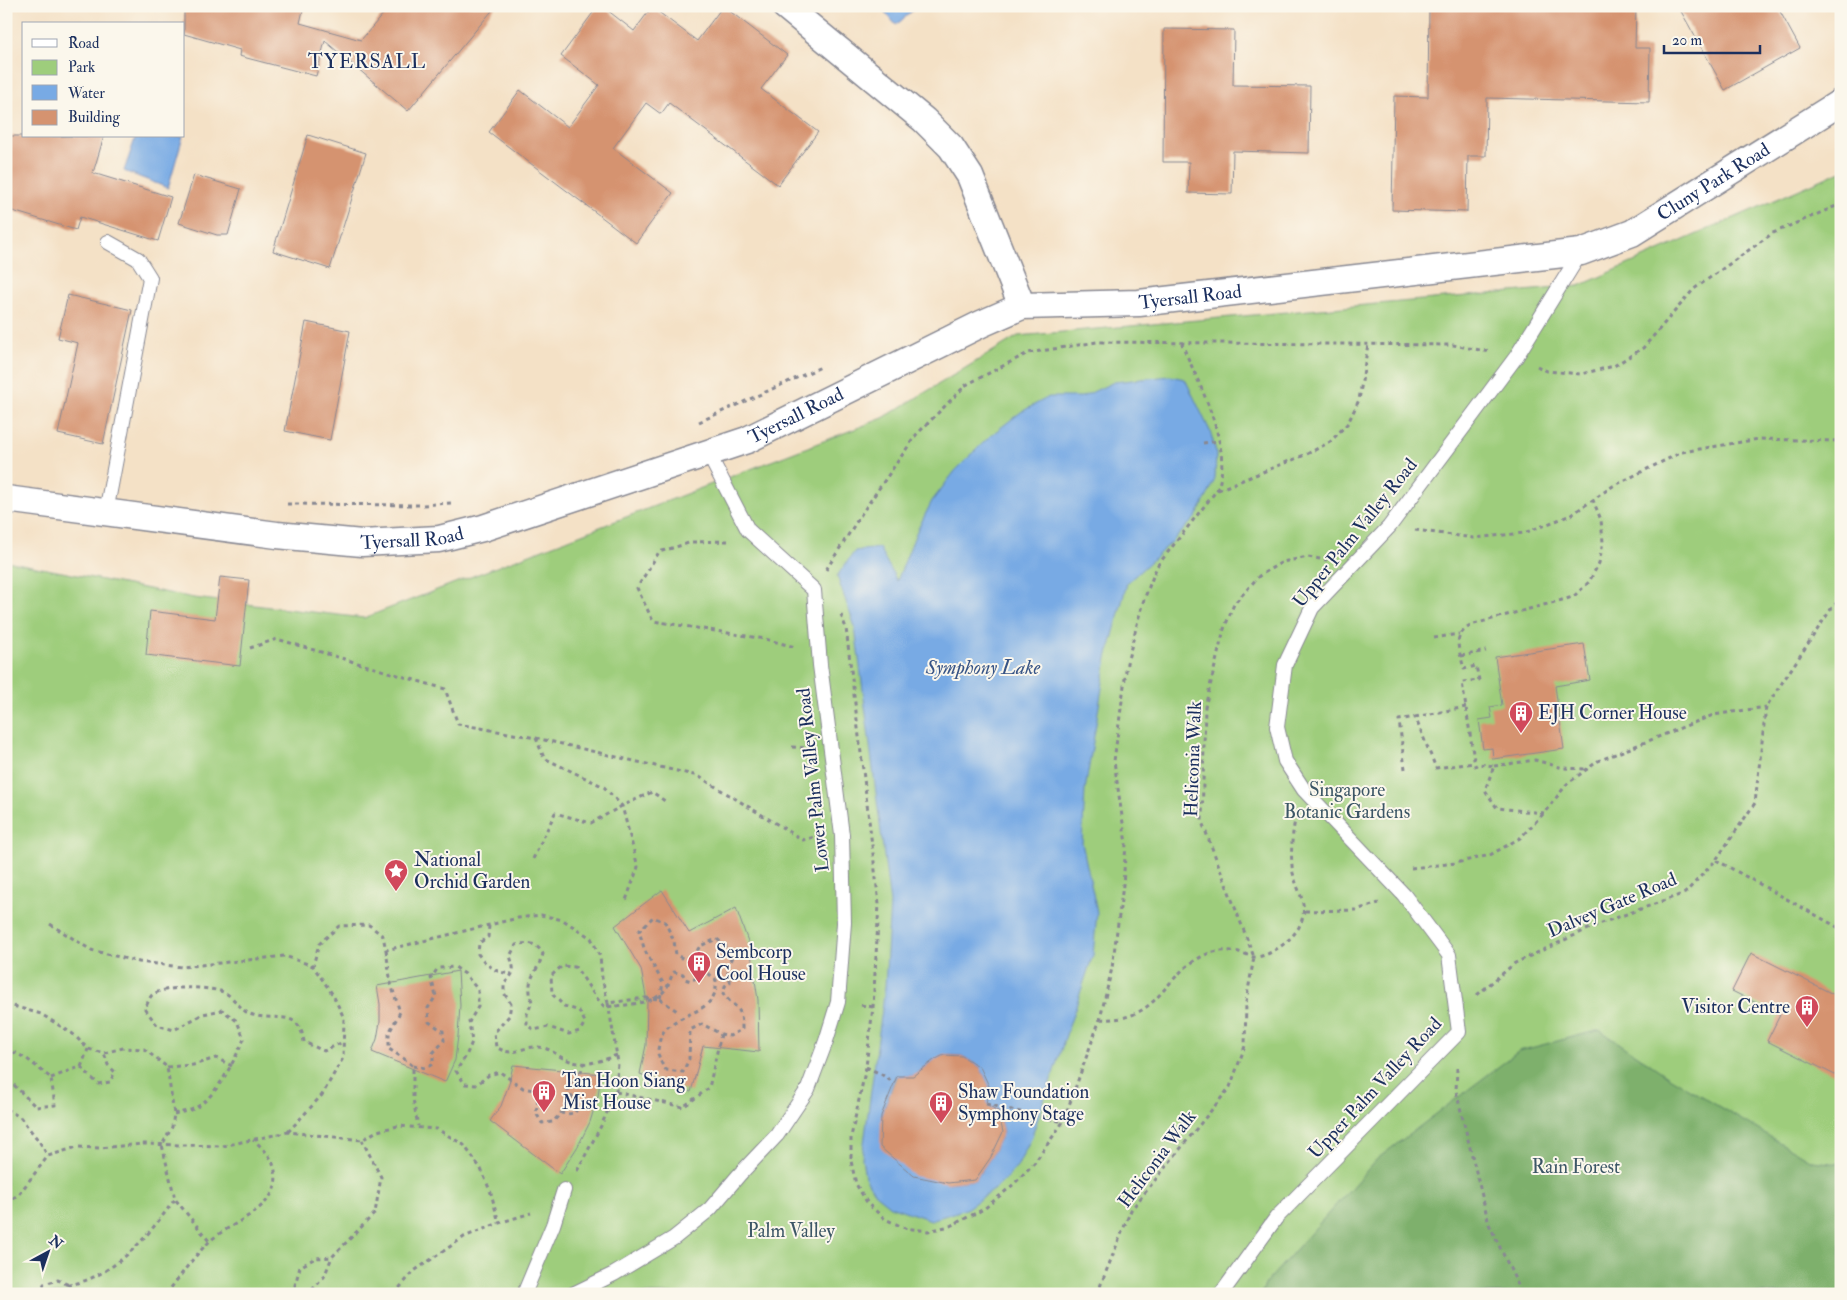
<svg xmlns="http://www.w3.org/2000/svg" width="1847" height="1300" font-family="'IM FELL Double Pica',serif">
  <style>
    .green { fill: #9ecd7c; stroke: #5c7e6d }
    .forest { fill: #7eb06c; stroke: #4c7065 }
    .water { fill: #78aae4; stroke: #4a6ca1; fill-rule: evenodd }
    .building { fill: #d59370 }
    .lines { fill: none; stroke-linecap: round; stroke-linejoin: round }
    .service-casing { stroke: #888892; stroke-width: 16 }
    .minor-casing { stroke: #888892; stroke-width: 29 }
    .path { stroke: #888892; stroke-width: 3; stroke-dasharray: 4 4; stroke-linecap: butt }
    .service { stroke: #fff; stroke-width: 14 }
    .minor { stroke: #fff; stroke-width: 26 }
    .path-bridge { stroke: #888892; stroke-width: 3; stroke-dasharray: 4 4; stroke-linecap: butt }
    .labels { text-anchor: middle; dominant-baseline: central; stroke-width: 4; stroke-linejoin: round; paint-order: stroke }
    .street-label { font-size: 19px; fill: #1b2f5e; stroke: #fbf7ec }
    .poi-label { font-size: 19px; fill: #1b2f5e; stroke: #fbf7ec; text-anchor: start }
    .park-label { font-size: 19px; fill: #3c5666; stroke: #fbf7ec }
    .neighbourhood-label { font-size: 20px; letter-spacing: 1px; fill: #1b2f5e; stroke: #fbf7ec }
    .water-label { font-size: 20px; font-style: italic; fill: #375486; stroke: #fbf7ec }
  </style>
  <rect width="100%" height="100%" fill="#fbf7ec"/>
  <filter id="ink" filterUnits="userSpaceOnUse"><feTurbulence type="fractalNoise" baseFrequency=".02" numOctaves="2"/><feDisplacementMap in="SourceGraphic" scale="10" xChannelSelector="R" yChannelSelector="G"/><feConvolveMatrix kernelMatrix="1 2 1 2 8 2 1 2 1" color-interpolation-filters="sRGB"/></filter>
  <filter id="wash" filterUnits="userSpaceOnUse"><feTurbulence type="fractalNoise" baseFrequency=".0096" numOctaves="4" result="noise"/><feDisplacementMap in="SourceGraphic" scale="20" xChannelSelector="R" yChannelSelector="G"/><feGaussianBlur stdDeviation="1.12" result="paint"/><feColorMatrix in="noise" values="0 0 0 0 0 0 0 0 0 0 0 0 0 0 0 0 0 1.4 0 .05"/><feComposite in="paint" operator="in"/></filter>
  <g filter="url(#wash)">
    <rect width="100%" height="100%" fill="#f4e1c6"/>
    <!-- green -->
    <path class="green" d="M 1841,171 L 1841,1294 L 6,1294 L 6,561 L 194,598 L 364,618 L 883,418 L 1018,336 L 1579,286 Z"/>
    <!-- forest -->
    <path class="forest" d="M 1600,1030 L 1669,1077 L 1811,1161 L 1841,1164 L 1841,1294 L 1261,1294 L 1266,1283 L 1377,1159 L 1519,1051 Z"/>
    <!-- water -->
    <path class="water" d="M 880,6 L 918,6 L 896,25 Z
      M 136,136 L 183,136 L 168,188 L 124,171 Z
      M 1170,376 L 1185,379 L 1210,431 L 1216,452 L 1215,479 L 1210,491 L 1196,517 L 1172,542 L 1127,583 L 1107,658 L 1085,790 L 1082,843 L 1097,912 L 1093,955 L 1031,1139 L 1018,1165 L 1000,1185 L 966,1209 L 931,1220 L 890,1206 L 875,1194 L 865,1177 L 862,1158 L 885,987 L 890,903 L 855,627 L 837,576 L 855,551 L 879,548 L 897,581 L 916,533 L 932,501 L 955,471 L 990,436 L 1021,412 L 1049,397 L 1082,397 L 1114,382 ZM 944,1055 L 962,1056 L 980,1067 L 989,1086 L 986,1104 L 998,1111 L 1003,1132 L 991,1157 L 975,1180 L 948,1183 L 881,1116 L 896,1076 L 913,1076 L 934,1060 Z"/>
    <g id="blocks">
      <!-- building -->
      <path class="building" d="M 184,6 L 304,6 L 300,23 L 361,40 L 390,6 L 496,6 L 408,111 L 325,41 L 316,76 L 239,56 L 240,50 L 184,34 Z
        M 598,6 L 602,6 L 634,31 L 652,7 L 697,41 L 723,6 L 787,55 L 761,89 L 818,132 L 778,185 L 669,103 L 661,114 L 646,103 L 613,148 L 673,193 L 636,243 L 489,132 L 520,90 L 568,127 L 599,85 L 561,56 Z
        M 1429,6 L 1636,6 L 1635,48 L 1650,48 L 1649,102 L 1487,98 L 1486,156 L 1468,156 L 1467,212 L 1392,210 L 1394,96 L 1428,97 Z
        M 1678,6 L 1777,6 L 1800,48 L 1725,90 Z
        M 1164,29 L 1234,30 L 1233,85 L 1310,86 L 1309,153 L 1233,151 L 1232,194 L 1188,193 L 1189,162 L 1163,162 Z
        M 308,135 L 366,153 L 330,269 L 273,251 Z
        M 6,136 L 104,136 L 93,173 L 171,197 L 158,241 L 80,217 L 76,230 L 6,209 Z
        M 194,175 L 241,189 L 228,235 L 217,235 L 179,223 Z
        M 68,295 L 132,310 L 103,444 L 58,434 L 78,343 L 58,338 Z
        M 306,322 L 350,331 L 330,440 L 285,431 Z
        M 220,577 L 249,580 L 240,666 L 146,655 L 150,611 L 215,619 Z
        M 1584,644 L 1590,680 L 1555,686 L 1564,749 L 1493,759 L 1492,748 L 1483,749 L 1479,720 L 1492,718 L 1490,707 L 1502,705 L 1495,657 Z
        M 662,890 L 689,933 L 736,908 L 750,947 L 758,1000 L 759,1052 L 703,1046 L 691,1092 L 640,1074 L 646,1045 L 647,1002 L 641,969 L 615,926 Z
        M 1751,953 L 1841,998 L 1841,1078 L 1767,1041 L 1780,1015 L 1732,991 Z
        M 458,971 L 460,1005 L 458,1036 L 455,1060 L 445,1082 L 372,1052 L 377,1039 L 380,1022 L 380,1004 L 377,986 Z
        M 944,1055 L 962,1056 L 980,1067 L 989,1086 L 986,1104 L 998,1111 L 1003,1132 L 991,1157 L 975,1180 L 948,1183 L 914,1176 L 880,1147 L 881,1116 L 897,1076 L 913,1076 L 934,1060 Z
        M 513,1065 L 601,1074 L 598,1096 L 590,1122 L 578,1146 L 560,1174 L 490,1121 L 501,1106 L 509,1084 Z"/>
    </g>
  </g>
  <g filter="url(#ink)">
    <use href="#blocks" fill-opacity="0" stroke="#888892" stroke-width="1"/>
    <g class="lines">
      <!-- service casing -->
      <g class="service-casing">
        <path id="service" d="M 106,512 L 150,278 L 138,259 L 108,242
          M 524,1294 L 553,1225 L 564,1190
          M 573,1294 L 614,1274 L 674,1238 L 710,1209 L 739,1175 L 777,1135 L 808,1089 L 826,1041 L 838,1002 L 844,923 L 842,835 L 820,665 L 814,590 L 748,530 L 708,453
          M 1221,1294 L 1276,1218 L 1459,1032 L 1449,955 L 1404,895 L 1304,790 L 1285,761 L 1277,727 L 1285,665 L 1312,608 L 1389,527 L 1516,357 L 1581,252"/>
      </g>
      <!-- minor casing -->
      <g class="minor-casing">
        <g id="minor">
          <path d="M 785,6 L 924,120 L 951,147 L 970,176 L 1022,306"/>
          <path id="s1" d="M 6,499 L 277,535 L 362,543 L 439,539 L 483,528 L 747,440 L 981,324 L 1022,306 L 1139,303 L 1581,252 L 1632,233 L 1841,102"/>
        </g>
      </g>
      <!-- path -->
      <path class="path" d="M 1537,366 L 1547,371 L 1581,374 L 1614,366 L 1643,348 L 1694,289 L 1773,233 L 1841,204
        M 699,422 L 821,367
        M 1841,436 L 1838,441 L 1841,451
        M 1203,443 L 1220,441
        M 1218,490 L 1307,454 L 1330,442 L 1348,423 L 1359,400 L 1368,344
        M 287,504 L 422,505 L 451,503
        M 1415,530 L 1474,538 L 1524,533 L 1571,515 L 1613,486 L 1682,452 L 1759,439 L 1838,441
        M 728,541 L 692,542 L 659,552 L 637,588 L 653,621 L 765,639 L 795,647
        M 826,570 L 862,513 L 916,435 L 966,385 L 1028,353 L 1097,342 L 1453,345 L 1490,352
        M 841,615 L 846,628 L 879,904 L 873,1007 L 866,1067 L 851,1137 L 851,1161 L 856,1184 L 868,1204 L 885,1219 L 905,1228 L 928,1231 L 950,1226 L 984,1209 L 1014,1184 L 1035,1162 L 1063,1122 L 1100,1019 L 1112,968 L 1123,885 L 1126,844 L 1114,761 L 1127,663 L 1142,605 L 1157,566 L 1217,490 C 1235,449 1198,383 1182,344
        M 1434,638 L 1459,634
        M 250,648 L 277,639 L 445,689 L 458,724 L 536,738 L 698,776 L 803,840 L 818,836
        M 1461,656 L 1486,651
        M 1415,717 L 1466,707
        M 536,738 L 544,758 L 604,787 L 622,806 L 638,867 L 625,903
        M 792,747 L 807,748
        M 1494,766 L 1535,760 L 1563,768 L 1587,769
        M 1405,769 L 1399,720 L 1415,717 L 1436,768 L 1474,763
        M 1544,813 L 1497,808 L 1485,790 L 1494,766 L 1478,764 L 1475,766 L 1462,682 L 1479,680 L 1476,666 L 1464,669 C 1459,647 1450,636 1474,624 L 1573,597 L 1589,582 L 1599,563 L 1603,542 L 1601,520 L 1593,500
        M 533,859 L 555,813 L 591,823 L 622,806 L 652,792 L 665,801
        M 1716,860 L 1841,929
        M 1411,868 L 1456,863 L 1490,855 L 1520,838 L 1544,813 L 1567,784 L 1598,761 L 1713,715 L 1766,707
        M 1305,911 L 1356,910 L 1379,903
        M 50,924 L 91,950 L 139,962 L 182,967 L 285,956 L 313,966
        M 489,926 L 488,937 L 479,943 L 478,954 C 489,968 494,972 512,974
        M 386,950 L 391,984 L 400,1012 L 389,1033 L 389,1049 L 403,1058 L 413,1066 L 413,1099 L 418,1126
        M 1477,995 L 1515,963 L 1599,924 L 1685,893 L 1716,860 L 1755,803 L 1766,707 L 1831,609 L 1841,598
        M 660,999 L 677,1011
        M 6,1004 L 41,1014 L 73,1034 L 88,1049 L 104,1053 L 123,1048 L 144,1049 L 167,1067 L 174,1114 L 172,1127 L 162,1145 L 175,1199 L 209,1241
        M 861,1005 L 873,1007
        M 1100,1019 C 1160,1023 1161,975 1205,955 C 1215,950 1228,950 1239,952 C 1244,953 1249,956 1253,957 C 1269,958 1292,940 1299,927 C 1310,905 1298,894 1293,873 C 1290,857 1292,832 1296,816
        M 6,1048 L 27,1059 L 51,1078 L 55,1105 L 36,1107 L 6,1077
        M 617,1055 C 595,1063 582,1068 561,1057 C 553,1052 547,1047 536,1047 C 519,1047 514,1058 496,1047 L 494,1033 L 509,1016 L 511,1004 L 504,993 L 504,984 C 515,972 515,971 510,956 L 516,945 C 529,942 536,942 543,954 C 536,976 525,977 532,1002 L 527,1014 L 527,1025 L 534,1030 L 548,1027 L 569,1034 L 580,1031 L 585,1022 L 579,1011 L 564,1006 L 552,994 L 551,976 L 562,966 L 575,967 C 586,980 592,995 605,1007 C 622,1005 654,1005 665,990 C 669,985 670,978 674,972 L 683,974 L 685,979 L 691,981 L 696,978 L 709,974 L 716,980 C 720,1020 662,1009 659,1045 C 658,1049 657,1053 659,1056 C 660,1061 663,1066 666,1070
        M 413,1066 L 425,1068 L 433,1064 L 433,1053 L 444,1041 L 443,1031 L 429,1022 L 428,1008 L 436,996 L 431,978 L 438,968 L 455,967 L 465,974 L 478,990 L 478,1007 L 469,1022 L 472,1042 L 466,1056 L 456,1071 L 465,1084 L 476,1085 L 489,1075 L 500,1072 L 523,1088 L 534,1090 L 538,1099 L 536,1113 L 542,1123 L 553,1122 L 561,1113 L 567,1114 L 575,1113 L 578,1106 L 568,1090 L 570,1083 L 580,1076 L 583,1064
        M 81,1067 L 98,1084 L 110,1082 L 115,1072 L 108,1065 L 104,1053
        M 81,1067 L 88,1049
        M 167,1067 L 193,1065 L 216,1058 L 232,1066
        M 866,1067 L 881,1074 L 894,1083
        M 1457,1068 L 1456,1091 L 1489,1224 L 1522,1294
        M 51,1078 L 74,1069 L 81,1067
        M 616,1092 L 683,1107 L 709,1088 L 721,1034
        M 986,1104 L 1063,1122
        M 6,1109 L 20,1117 L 39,1141 L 48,1156
        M 174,1114 C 181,1112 191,1111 197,1107 C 218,1094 234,1061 244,1039 L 237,1021 L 222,1010 L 203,1014 L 174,1030 L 157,1025 L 145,1009 C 147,1005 149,998 152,995 C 164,985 216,986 227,994 C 235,999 242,1011 250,1014 C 274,1023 299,1006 304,1042 L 324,1051 L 343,1042
        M 288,1132 L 322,1095 L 343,1058 L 344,1018 L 333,995 L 313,966 L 319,944 L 339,926 L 369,925 L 383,936 L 386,950 L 518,918 L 541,915 L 563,920 L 591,938 L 600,956 L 602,978 L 608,1003 L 645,998
        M 577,1171 L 601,1126 L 616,1092 L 618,1063 L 613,1032
        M 6,1203 L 19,1194 L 48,1156 L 77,1147 L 99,1148 L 143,1144 L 223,1146 L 288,1132 L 362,1140 L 377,1131 L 398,1126 L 437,1129 L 464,1145 L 481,1169 L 491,1193 L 499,1223
        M 40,1294 L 44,1284 L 58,1280 L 69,1285
        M 67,1294 L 69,1285 C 116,1276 149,1235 175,1199
        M 166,1294 C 180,1277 192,1258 208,1243 C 228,1222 283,1209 275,1171 C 272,1156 264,1149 253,1140
        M 298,1294 L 295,1285 L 300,1267 L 315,1258 L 332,1257
        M 305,1294 L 312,1290 L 324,1277 L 332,1257 L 375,1213 L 381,1177 L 362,1140
        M 394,1294 L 414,1271 L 464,1237 L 499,1223 L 531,1213
        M 1097,1294 L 1131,1210 L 1230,1087 L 1245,1046 L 1246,1002 L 1254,957 L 1202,822 L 1205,707 L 1224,629 L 1234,604 L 1259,576 L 1282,562 L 1308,557 L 1327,560"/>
      <!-- service -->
      <use href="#service" class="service"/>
      <!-- minor -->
      <use href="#minor" class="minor"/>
      <!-- path-bridge -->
      <path class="path-bridge" d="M 645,998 L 660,999 L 663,983 L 645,951 L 639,931 L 653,917 L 665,922 L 674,941 L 676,955 L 686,960 L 692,959 L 700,946 L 717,939 L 728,948 L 732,957 L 726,969 L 730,976 L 730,982 L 725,986 L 723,994 C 736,1010 742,1004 742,1029 L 730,1036 L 721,1034 L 702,1024 L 690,1030 L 689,1059 L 683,1072 L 666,1070
        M 608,1003 L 613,1032"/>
    </g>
  </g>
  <!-- icons -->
  <defs>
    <g id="building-pin" transform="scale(1.25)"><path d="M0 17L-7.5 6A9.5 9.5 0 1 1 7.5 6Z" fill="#d1495b" stroke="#fbf7ec"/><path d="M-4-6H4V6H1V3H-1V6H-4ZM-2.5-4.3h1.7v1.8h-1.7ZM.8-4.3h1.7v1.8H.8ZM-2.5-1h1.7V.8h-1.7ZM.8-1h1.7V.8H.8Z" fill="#fff"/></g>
    <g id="sight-pin" transform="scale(1.25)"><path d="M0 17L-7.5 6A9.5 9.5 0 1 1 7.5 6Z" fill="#d1495b" stroke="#fbf7ec"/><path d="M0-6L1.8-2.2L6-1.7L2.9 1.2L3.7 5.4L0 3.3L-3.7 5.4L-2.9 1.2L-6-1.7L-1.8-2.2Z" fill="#fff"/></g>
  </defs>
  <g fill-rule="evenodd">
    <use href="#building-pin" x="1521" y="713"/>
    <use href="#sight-pin" x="396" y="871"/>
    <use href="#building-pin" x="699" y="963"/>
    <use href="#building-pin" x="1807" y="1007"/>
    <use href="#building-pin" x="544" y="1092"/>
    <use href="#building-pin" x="941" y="1103"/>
  </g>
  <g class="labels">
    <!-- street labels -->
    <g class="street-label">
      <text stroke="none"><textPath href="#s1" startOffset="1778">Cluny Park Road</textPath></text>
      <text stroke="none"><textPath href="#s1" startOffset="1234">Tyersall Road</textPath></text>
      <text stroke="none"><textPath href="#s1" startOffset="814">Tyersall Road</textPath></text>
      <text transform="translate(1355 533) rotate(-51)">Upper Palm Valley Road</text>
      <text stroke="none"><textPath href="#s1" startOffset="409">Tyersall Road</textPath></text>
      <text transform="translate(1193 759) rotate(-88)">Heliconia Walk</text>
      <text transform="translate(813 780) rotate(-96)">Lower Palm Valley Road</text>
      <text transform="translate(1612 905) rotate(-23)">Dalvey Gate Road</text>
      <text transform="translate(1375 1088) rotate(-47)">Upper Palm Valley Road</text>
      <text transform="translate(1157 1159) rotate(-53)">Heliconia Walk</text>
    </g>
    <!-- poi labels -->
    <g class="poi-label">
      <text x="1538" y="713">EJH Corner House</text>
      <text x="414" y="860">National<tspan x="414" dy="22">Orchid Garden</tspan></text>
      <text x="716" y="952">Sembcorp<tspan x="716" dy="22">Cool House</tspan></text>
      <text x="1790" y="1007" text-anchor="end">Visitor Centre</text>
      <text x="562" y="1081">Tan Hoon Siang<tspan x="562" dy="22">Mist House</tspan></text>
      <text x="958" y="1092">Shaw Foundation<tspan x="958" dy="22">Symphony Stage</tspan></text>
    </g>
    <!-- park labels -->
    <g class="park-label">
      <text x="1347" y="790">Singapore<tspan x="1347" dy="22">Botanic Gardens</tspan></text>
      <text x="1576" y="1167">Rain Forest</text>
      <text x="791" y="1231">Palm Valley</text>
    </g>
    <!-- neighbourhood labels -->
    <g class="neighbourhood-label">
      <text x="367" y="61">TYERSALL</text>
    </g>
    <!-- water labels -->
    <g class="water-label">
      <text x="983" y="667">Symphony Lake</text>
    </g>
  </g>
  <!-- margin -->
  <rect width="1847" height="1300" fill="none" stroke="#fbf7ec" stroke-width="25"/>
  <!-- legend -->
  <rect x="22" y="22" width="162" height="115" fill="#fbf7ec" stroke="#a1a7b3"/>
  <rect x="32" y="39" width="25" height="8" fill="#ffffff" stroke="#a1a7b3"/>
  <text x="68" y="48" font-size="15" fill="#1b2f5e">Road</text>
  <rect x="32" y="60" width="25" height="15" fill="#9ecd7c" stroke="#a1a7b3"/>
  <text x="68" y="72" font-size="15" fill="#1b2f5e">Park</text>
  <rect x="32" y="85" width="25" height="15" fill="#78aae4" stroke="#a1a7b3"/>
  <text x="68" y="98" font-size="15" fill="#1b2f5e">Water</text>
  <rect x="32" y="110" width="25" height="15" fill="#d59370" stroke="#a1a7b3"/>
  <text x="68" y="122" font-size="15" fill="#1b2f5e">Building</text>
  <!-- north arrow -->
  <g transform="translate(48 1252) rotate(40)" stroke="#fbf7ec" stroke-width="4" paint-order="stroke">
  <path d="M0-4L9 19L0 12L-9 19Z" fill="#1b2f5e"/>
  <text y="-8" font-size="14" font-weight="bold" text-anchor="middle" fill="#1b2f5e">N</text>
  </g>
  <!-- scale -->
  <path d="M1664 45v8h96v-8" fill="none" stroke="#1b2f5e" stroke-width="2.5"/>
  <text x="1672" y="45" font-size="15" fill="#1b2f5e" stroke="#fbf7ec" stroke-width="4" paint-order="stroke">20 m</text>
</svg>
